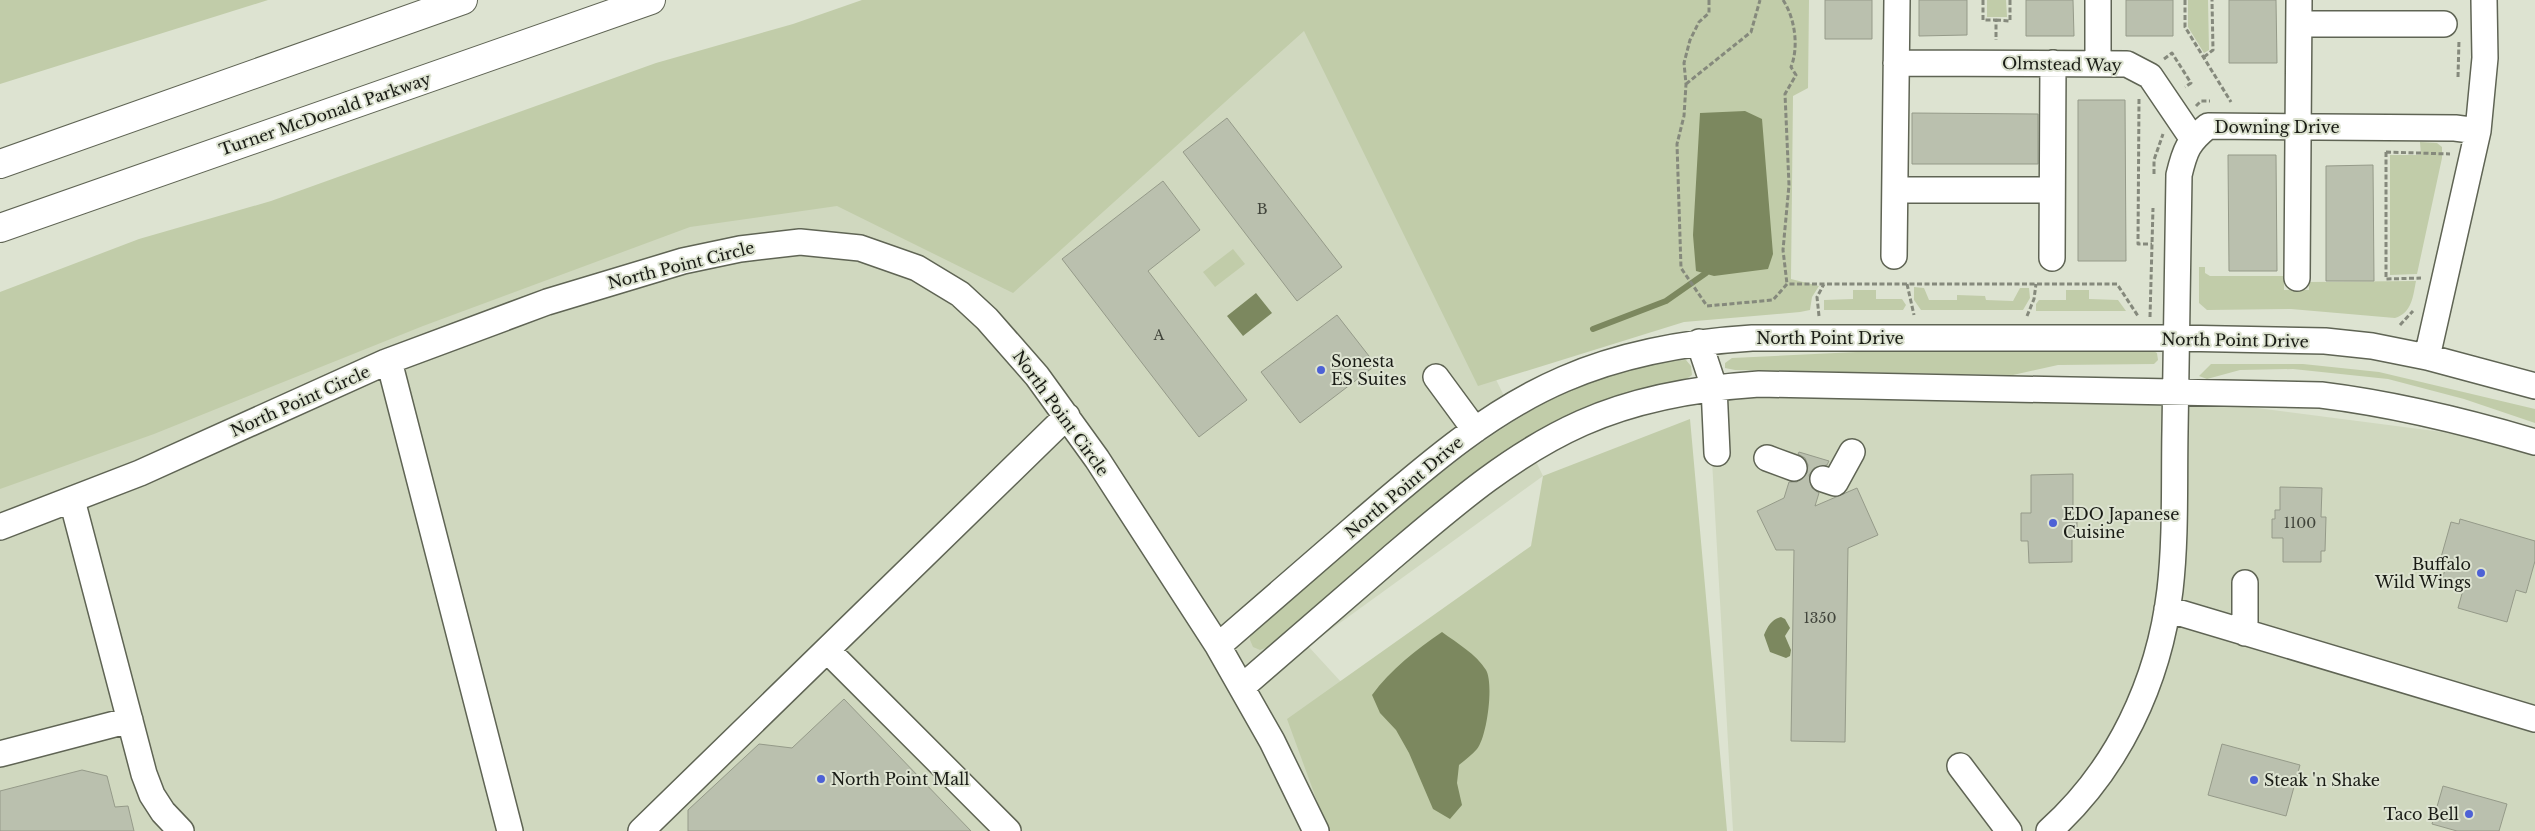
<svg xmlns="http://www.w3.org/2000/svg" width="2535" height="831" font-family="'Libre Baskerville',serif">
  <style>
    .built { fill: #d0d8bf }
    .green { fill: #c1cca9 }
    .water { fill: #7c885f }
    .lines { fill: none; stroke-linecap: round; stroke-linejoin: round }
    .stream { stroke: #7c885f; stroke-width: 6 }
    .building { fill: #bac0ae; stroke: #959a89 }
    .minor-casing { stroke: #5f6454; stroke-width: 28 }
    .highway-casing { stroke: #5f6454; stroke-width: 30 }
    .path { stroke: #85897c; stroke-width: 3; stroke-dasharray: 5 2.5; stroke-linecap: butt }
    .minor { stroke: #fff; stroke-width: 25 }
    .highway { stroke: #fff; stroke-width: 28 }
    .poi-dot { fill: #4d61d6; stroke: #dde3d1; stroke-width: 2 }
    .labels { text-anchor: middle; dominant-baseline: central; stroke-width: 4; stroke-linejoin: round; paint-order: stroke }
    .number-label { font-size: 14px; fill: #41443b }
    .street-label { font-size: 16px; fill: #191b15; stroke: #dde3d1 }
    .poi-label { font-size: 16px; fill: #191b15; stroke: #dde3d1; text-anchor: start }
  </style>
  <rect width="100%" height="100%" fill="#dde3d1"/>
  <!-- built -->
  <path class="built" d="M 1311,0 L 1543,476 L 1308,646 L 1342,683 L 1403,831 L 0,831 L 0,372 Z
    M 1707,372 L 2226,404 L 2535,444 L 2535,831 L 1733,831 Z"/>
  <!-- green -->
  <path class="green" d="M 0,0 L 268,0 L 0,84 Z
    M 862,0 L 1809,0 L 1808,88 L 1793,96 L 1791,279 L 1819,286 L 1812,297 L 1810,310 L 1800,312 L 1684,322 L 1478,386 L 1304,31 L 1013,293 L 837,206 L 690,227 L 423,326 L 154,434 L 0,489 L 0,292 L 139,239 L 271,201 L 656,63 L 793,24 Z
    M 1987,0 L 2006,0 L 2007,17 L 1987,17 Z
    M 2188,0 L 2208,0 L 2209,50 L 2204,53 L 2188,27 Z
    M 2420,142 L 2437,143 L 2442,147 L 2442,158 L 2417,274 L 2390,275 L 2390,155 L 2421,155 Z
    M 1233,249 L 1245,264 L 1215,287 L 1203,272 Z
    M 2199,267 L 2205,267 L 2205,273 L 2210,276 L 2284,276 L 2284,290 L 2309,290 L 2309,282 L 2416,281 C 2413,296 2412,313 2395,318 L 2291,309 L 2207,310 L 2199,303 Z
    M 1914,287 L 1924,288 L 1929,300 L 1957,300 L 1957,295 L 1985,296 L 1986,300 L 2013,301 L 2020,288 L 2029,288 L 2030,298 L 2023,310 L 1921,310 L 1914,300 Z
    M 1853,290 L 1876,290 L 1876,299 L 1902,299 L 1906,305 L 1903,310 L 1824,310 L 1824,300 L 1853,299 Z
    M 2066,290 L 2089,290 L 2089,299 L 2118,300 L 2126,311 L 2036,311 L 2036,304 L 2039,300 L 2066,300 Z
    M 2150,349 L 2157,353 L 2158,360 L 2154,364 L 2058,365 L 2013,375 L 1735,370 L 1725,368 L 1725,363 L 1732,358 L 1878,351 Z
    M 1686,360 L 1691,366 L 1692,375 L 1684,381 L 1621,395 L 1564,417 L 1486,464 L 1411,525 L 1272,646 L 1260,650 L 1253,647 L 1250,640 L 1250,631 C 1292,597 1333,562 1375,527 C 1461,455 1569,364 1686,360 Z
    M 2211,364 L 2303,364 L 2379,372 L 2535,409 L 2535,423 L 2464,399 L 2388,379 L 2293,369 L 2240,370 L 2207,379 L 2199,376 Z
    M 1690,419 L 1727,831 L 1328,831 L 1287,719 L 1531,546 L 1543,476 Z"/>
  <!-- water -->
  <path class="water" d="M 1745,111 L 1762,119 L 1773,254 L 1768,269 L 1714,276 L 1696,271 L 1693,235 L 1700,113 Z
    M 1256,293 L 1272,313 L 1243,336 L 1227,316 Z
    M 1781,617 L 1785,619 L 1790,628 L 1785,636 L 1791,650 L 1790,656 L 1786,658 L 1770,652 L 1764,635 C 1768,626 1771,620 1781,617 Z
    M 1442,632 C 1457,643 1476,654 1486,670 C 1494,684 1487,737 1477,749 C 1472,755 1465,760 1459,765 L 1457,783 L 1462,805 L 1450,819 L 1433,809 L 1409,753 L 1396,730 L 1380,713 L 1372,695 C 1391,669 1416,650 1442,632 Z"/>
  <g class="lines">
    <!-- stream -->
    <path class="stream" d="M 1593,329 L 1666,301 L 1706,273"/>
  </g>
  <!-- building -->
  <path class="building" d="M 1825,0 L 1872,0 L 1872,39 L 1825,39 Z
    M 1919,0 L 1967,0 L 1967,35 L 1919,36 Z
    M 2026,0 L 2073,0 L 2074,36 L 2026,36 Z
    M 2126,0 L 2173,0 L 2173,36 L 2126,36 Z
    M 2229,0 L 2276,0 L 2277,63 L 2229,63 Z
    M 2078,100 L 2125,100 L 2126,261 L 2078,261 Z
    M 1912,113 L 2038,114 L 2038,164 L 1912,164 Z
    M 1227,118 L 1342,267 L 1297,301 L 1183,152 Z
    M 2228,155 L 2276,155 L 2277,271 L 2229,271 Z
    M 2373,165 L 2374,281 L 2326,281 L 2326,166 Z
    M 1163,181 L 1200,230 L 1148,271 L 1247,400 L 1199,437 L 1062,259 Z
    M 1337,315 L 1376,365 L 1300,423 L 1261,372 Z
    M 1799,452 L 1829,461 L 1827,465 L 1814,468 L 1809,475 L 1812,488 L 1819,493 L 1815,506 L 1857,488 L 1878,535 L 1848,548 L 1845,742 L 1791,741 L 1794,550 L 1776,550 L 1757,511 L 1784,498 L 1789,482 L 1797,482 L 1807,473 L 1808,465 L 1805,458 L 1798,454 Z
    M 2073,474 L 2073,516 L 2077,516 L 2077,538 L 2072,538 L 2072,562 L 2029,563 L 2028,541 L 2021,541 L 2021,513 L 2031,513 L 2031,475 Z
    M 2280,487 L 2322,488 L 2321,517 L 2326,517 L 2325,551 L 2321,551 L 2321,562 L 2283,562 L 2283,538 L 2272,538 L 2272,519 L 2275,519 L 2275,510 L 2280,510 Z
    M 2460,519 L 2535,541 L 2535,561 L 2526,593 L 2516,590 L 2507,622 L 2458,608 L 2463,590 L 2441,583 L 2447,563 L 2440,561 L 2451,522 L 2459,524 Z
    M 844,699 L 971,831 L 688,831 L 688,810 L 759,744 L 792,748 Z
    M 2222,744 L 2300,765 L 2286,816 L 2208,795 Z
    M 82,770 L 107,776 L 115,807 L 128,806 L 134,831 L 0,831 L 0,791 Z
    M 2443,786 L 2507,804 L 2499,831 L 2457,831 L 2432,824 Z"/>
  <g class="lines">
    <!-- minor casing -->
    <g class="minor-casing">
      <path id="minor" d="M 2299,24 L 2444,24
        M 1896,63 L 2127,64 L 2150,76 L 2192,138
        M 2098,63 L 2098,0
        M 1895,190 L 2051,190
        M 1894,256 L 1897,0
        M 2052,258 L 2053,63
        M 2297,278 L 2299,0
        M 1699,342 L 1714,387 L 1717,453
        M 2427,357 L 2478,131 L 2485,58 L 2484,0
        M 389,361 L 510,831
        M 1436,377 L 1475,430
        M 1767,458 L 1794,468
        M 1823,479 L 1835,483 L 1852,452
        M 72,500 L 144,774 L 152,795 L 163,812 L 181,831
        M 0,527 L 140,473 L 386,362 L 547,302 L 683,261 L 740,249 L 800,242 L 860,248 L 917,268 L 960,294 L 987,319 L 1037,376 L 1097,459 L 1218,646 L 1272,741 L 1316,831
        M 2245,583 L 2245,633
        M 2167,609 L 2535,719
        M 1218,646 C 1265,605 1313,564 1361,522 C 1424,468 1487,412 1564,379 C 1624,353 1688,342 1752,338 L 2176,338 L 2325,341 L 2372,346 L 2427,357 L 2535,386
        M 827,650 L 1008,831
        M 1242,687 C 1292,644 1342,601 1391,558 C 1451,507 1510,455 1582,423 C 1638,398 1699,388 1759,384 L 2321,395 C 2394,404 2464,421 2535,442
        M 0,754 L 130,720
        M 1960,766 L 2009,831
        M 641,831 L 1067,416
        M 2049,831 C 2118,769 2159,682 2170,590 C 2176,538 2174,484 2175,431 C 2177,346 2177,260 2179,175 C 2185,150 2188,142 2208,126 L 2455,128 L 2478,131"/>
    </g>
    <!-- highway casing -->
    <g class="highway-casing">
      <path id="highway" d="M 0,164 L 463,0
        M 0,228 L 651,0"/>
    </g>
    <!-- path -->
    <path class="path" d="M 1709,0 L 1709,13 L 1699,22 L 1690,40 L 1684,63 L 1686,84 L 1684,116 L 1677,144 L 1681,268 L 1707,306 L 1773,300 L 1787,284 L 2117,284 L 2138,316
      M 1783,0 C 1795,18 1799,47 1791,67 L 1796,75 L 1785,94 L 1789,185 L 1783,250 L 1787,284
      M 1983,0 L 1983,20 L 1996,20 L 1996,40
      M 2185,0 L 2185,27 L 2231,102
      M 1996,20 L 2010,21 L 2010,0
      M 2204,57 L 2213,50 L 2212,0
      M 2164,59 L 2172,53 L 2191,83 L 2185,87
      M 2458,77 L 2459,40
      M 1686,84 L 1751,32 L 1760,0
      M 2139,99 L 2138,244 L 2152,244
      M 2196,106 L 2201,101 L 2210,101
      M 2386,152 L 2450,154
      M 2386,152 L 2386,279 L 2421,278
      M 2154,174 L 2154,160 L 2163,134
      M 1907,284 L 1914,315
      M 1819,316 L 1817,297 L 1824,284
      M 2027,316 L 2034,299 L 2036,284
      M 2150,317 L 2153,208
      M 2400,325 L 2413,311"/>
    <!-- minor -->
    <use href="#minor" class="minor"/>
    <!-- highway -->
    <use href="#highway" class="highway"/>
  </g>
  <!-- markers -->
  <g class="poi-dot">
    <circle cx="1321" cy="370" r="5"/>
    <circle cx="2053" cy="523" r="5"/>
    <circle cx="2481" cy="573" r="5"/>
    <circle cx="821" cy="779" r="5"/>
    <circle cx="2254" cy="780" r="5"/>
    <circle cx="2469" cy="814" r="5"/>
  </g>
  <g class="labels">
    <!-- number labels -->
    <g class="number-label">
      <text x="1262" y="209">B</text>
      <text x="1159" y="335">A</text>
      <text x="2300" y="523">1100</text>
      <text x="1820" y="618">1350</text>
    </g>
    <!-- street labels -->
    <g class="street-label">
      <text transform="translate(2062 64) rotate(1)">Olmstead Way</text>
      <text transform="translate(325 114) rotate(-19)">Turner McDonald Parkway</text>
      <text x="2277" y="127">Downing Drive</text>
      <text transform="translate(681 265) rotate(-14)">North Point Circle</text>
      <text x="1830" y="338">North Point Drive</text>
      <text transform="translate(2235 340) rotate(1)">North Point Drive</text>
      <text transform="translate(300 401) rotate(-24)">North Point Circle</text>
      <text transform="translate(1061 413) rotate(54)">North Point Circle</text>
      <text transform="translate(1404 487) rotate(-40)">North Point Drive</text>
    </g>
    <!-- poi labels -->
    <g class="poi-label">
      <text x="1331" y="361">Sonesta<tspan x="1331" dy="18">ES Suites</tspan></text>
      <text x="2063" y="514">EDO Japanese<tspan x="2063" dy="18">Cuisine</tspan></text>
      <text x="2471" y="564" text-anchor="end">Buffalo<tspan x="2471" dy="18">Wild Wings</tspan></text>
      <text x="831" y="779">North Point Mall</text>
      <text x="2264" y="780">Steak 'n Shake</text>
      <text x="2459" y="814" text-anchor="end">Taco Bell</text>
    </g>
  </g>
</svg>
